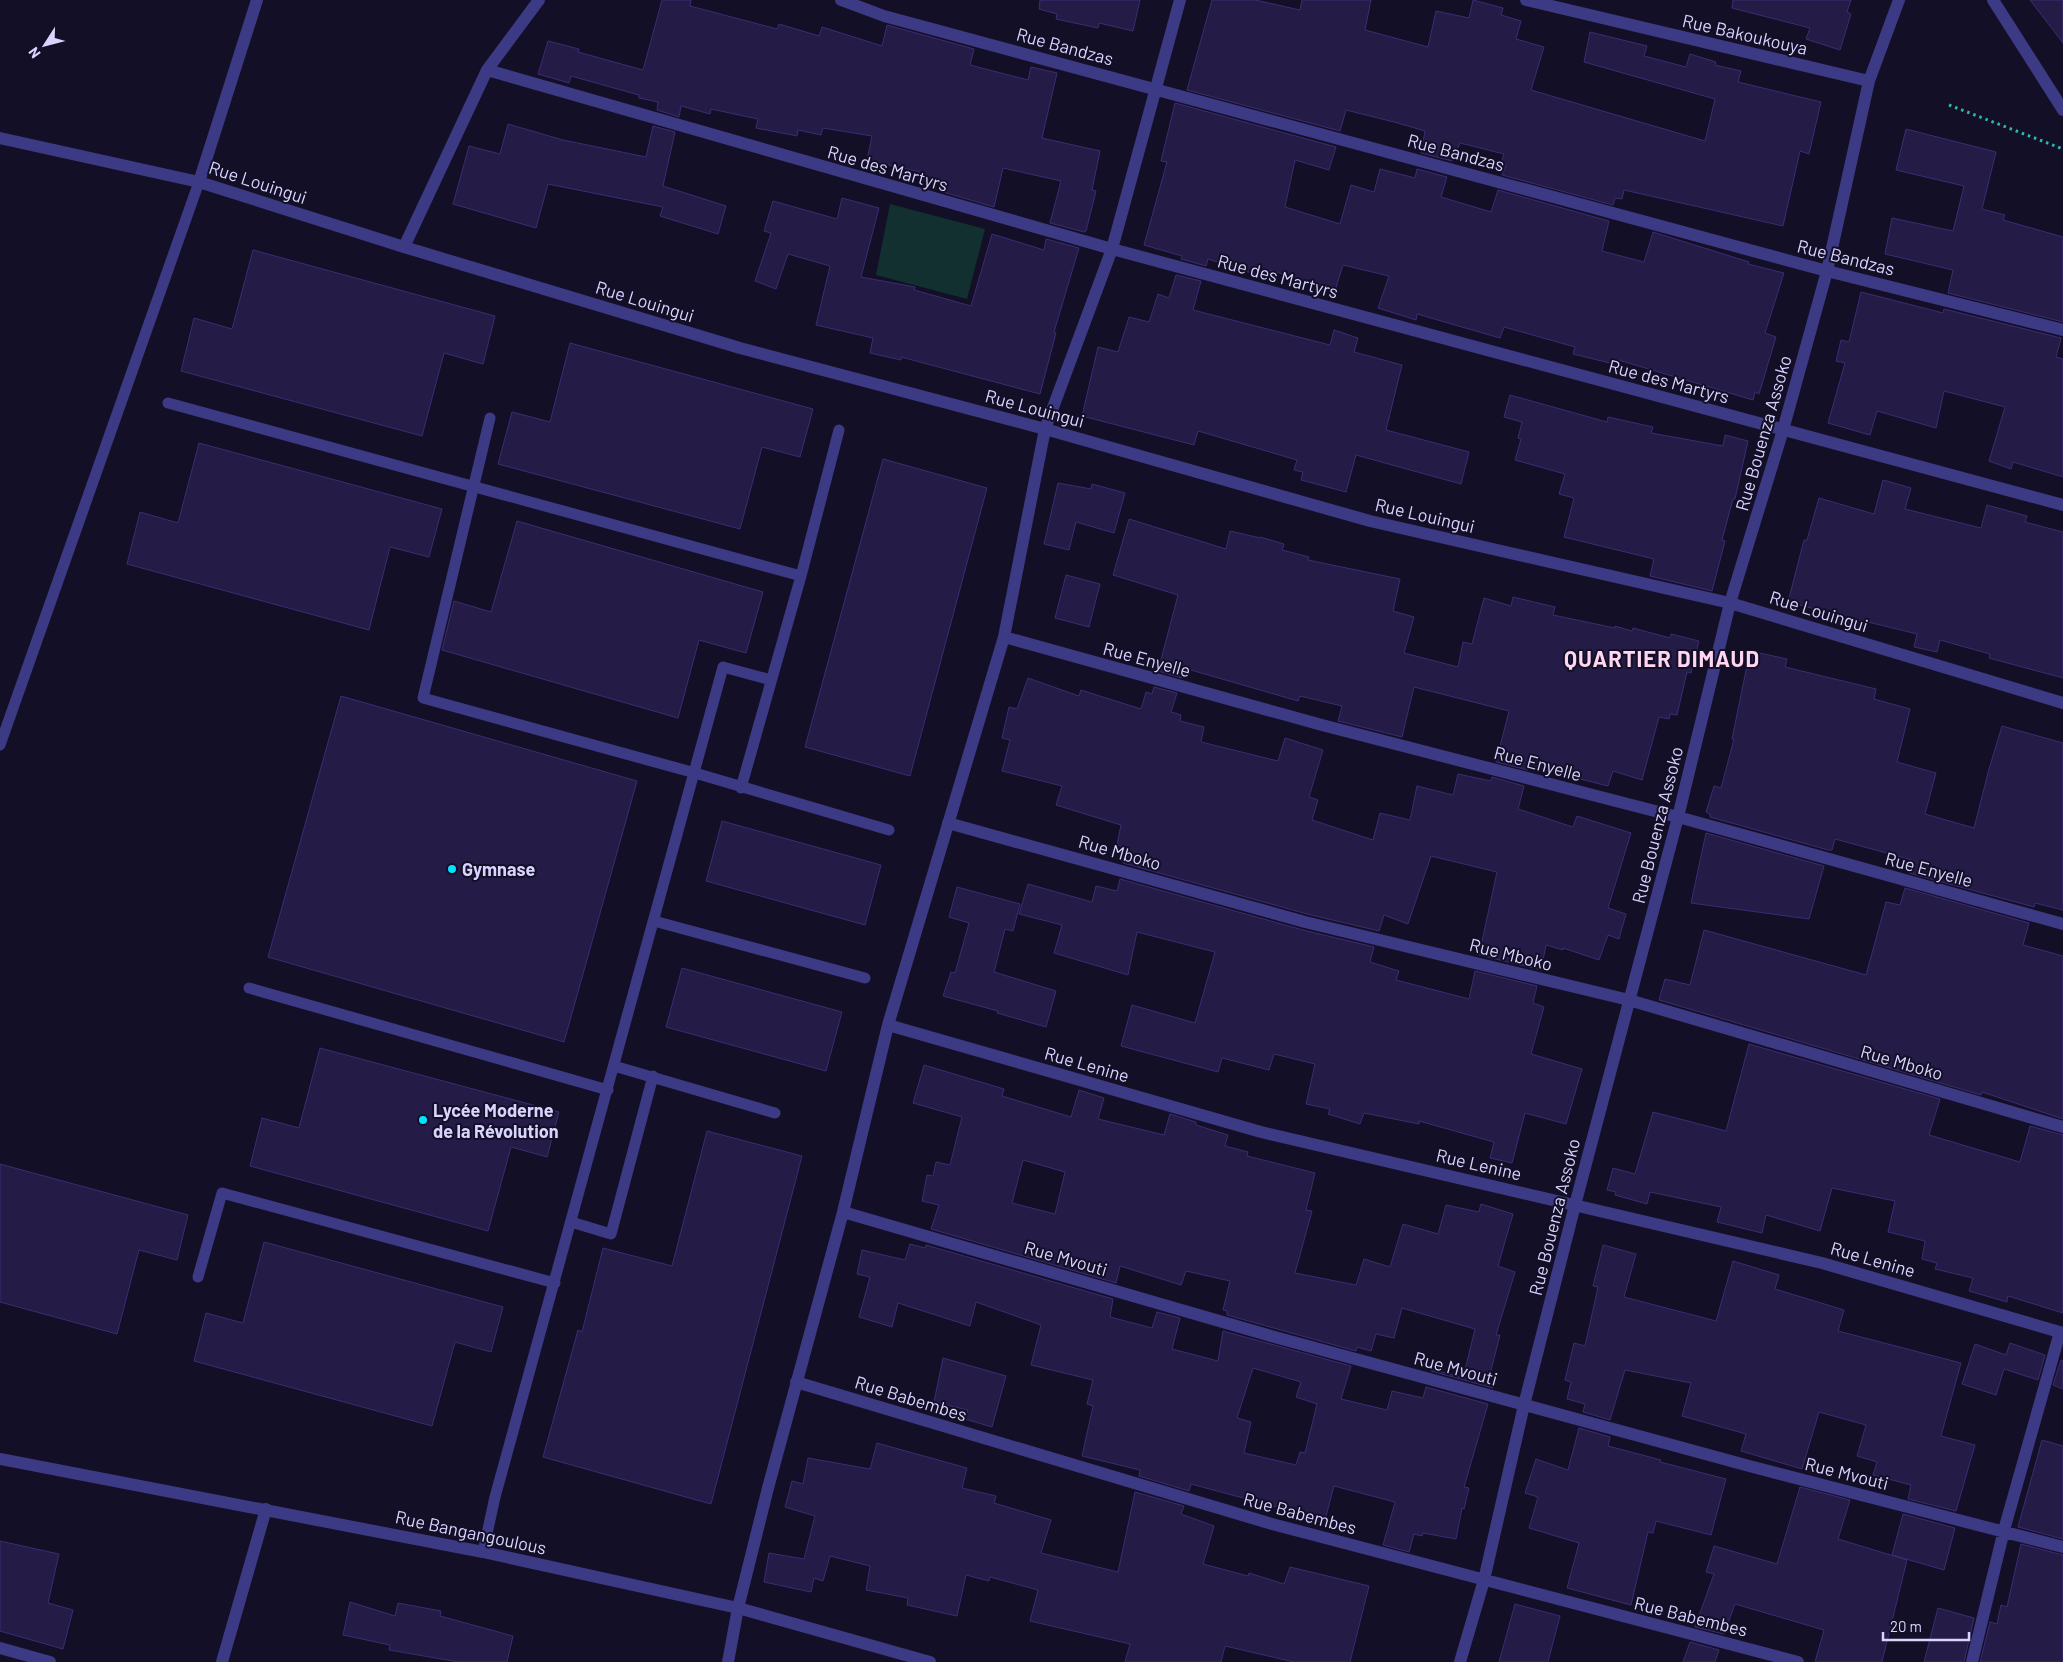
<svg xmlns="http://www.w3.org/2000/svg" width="2063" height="1662" font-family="Barlow,sans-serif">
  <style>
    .green { fill: #12302f }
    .building { fill: #241b47; stroke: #3b2d73; fill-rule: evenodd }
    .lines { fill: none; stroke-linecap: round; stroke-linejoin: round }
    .path { stroke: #2fb8b0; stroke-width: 3; stroke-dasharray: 2.5 4; stroke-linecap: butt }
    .service { stroke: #3d3a85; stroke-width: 11 }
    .minor { stroke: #3d3a85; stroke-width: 12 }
    .tertiary { stroke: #3d3a85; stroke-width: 12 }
    .poi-dot { fill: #00e5ff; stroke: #130f26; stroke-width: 2 }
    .labels { text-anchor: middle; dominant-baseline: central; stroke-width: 4; stroke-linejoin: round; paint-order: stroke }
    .street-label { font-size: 18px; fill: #d9d4ff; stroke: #130f26 }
    .poi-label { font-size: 18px; font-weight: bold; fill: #d9d4ff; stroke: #130f26; text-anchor: start }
    .district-label { font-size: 22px; font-weight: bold; letter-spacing: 1px; fill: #ffd6f0; stroke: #130f26 }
  </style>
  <rect width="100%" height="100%" fill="#130f26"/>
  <!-- green -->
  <path class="green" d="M 890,204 L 985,229 L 967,299 L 876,275 Z"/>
  <!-- building -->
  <path class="building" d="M 662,0 L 691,0 L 690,6 L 777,29 L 779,24 L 819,36 L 822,27 L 882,46 L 887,25 L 974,49 L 970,65 L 1028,80 L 1031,67 L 1057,73 L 1042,138 L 1100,151 L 1092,190 L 1096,191 L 1086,231 L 1084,232 L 1050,223 L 1061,181 L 1003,168 L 994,207 L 940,191 L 942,184 L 919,179 L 920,172 L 867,160 L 872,136 L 823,128 L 821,135 L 798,130 L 797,136 L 756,128 L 758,119 L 711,109 L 710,114 L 681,106 L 679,117 L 657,110 L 658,102 L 639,98 L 639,95 L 571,76 L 569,83 L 538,74 L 548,41 L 579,49 L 578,52 L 643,70 Z
    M 1040,0 L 1140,0 L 1133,31 L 1099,23 L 1098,28 L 1056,19 L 1057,14 L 1039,9 Z
    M 1212,0 L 1255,0 L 1300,10 L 1302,0 L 1371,0 L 1365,30 L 1428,47 L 1436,11 L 1469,18 L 1473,0 L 1503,8 L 1501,15 L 1521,21 L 1516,39 L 1544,47 L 1531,90 L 1705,141 L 1715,99 L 1584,62 L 1590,32 L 1647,46 L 1644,56 L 1686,67 L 1690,54 L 1716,62 L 1715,65 L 1741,71 L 1738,82 L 1821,102 L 1809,154 L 1800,151 L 1783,226 L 1624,190 L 1622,199 L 1615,198 L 1613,205 L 1502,175 L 1506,165 L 1501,163 L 1504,154 L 1460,143 L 1452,161 L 1421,153 L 1425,131 L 1394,122 L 1346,110 L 1340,131 L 1187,90 Z
    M 1733,0 L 1851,0 L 1847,12 L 1851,14 L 1840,50 L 1806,39 L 1810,28 L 1732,8 Z
    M 2030,0 L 2063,0 L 2063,43 Z
    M 1175,103 L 1336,147 L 1329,170 L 1295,160 L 1285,207 L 1340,224 L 1351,185 L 1374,192 L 1380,169 L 1415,178 L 1417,169 L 1447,177 L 1441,197 L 1491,212 L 1498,190 L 1609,221 L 1602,251 L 1644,262 L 1653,232 L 1749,262 L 1748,264 L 1784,273 L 1765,333 L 1776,337 L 1759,394 L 1755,392 L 1753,400 L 1615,359 L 1614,364 L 1573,354 L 1575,347 L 1504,327 L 1500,338 L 1417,314 L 1416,320 L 1378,308 L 1389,276 L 1343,265 L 1335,291 L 1270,270 L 1267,278 L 1208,259 L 1206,266 L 1181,259 L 1182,256 L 1144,245 L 1167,162 L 1161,161 Z
    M 508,124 L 563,140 L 646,157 L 653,126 L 675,132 L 663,186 L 726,206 L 718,234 L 660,216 L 663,207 L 548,184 L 536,228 L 453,204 L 469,146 L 500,154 Z
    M 1906,129 L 1996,152 L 1982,209 L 2005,215 L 2003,220 L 2063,237 L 2063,322 L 1948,293 L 1953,270 L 1885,254 L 1892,218 L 1953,231 L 1964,186 L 1896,170 Z
    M 842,198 L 879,208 L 861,277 L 915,287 L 914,290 L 971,306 L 992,234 L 1044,250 L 1046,239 L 1079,248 L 1054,332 L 1056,333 L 1040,394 L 901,357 L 901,360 L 870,353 L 873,338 L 816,325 L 830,266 L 788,254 L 776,289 L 755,281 L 771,233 L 764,231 L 773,201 L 837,219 Z
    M 253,250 L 495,316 L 483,364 L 444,353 L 422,436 L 181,371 L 194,318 L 232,329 Z
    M 1176,275 L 1201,281 L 1193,310 L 1330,345 L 1334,330 L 1358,338 L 1354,352 L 1402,365 L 1386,430 L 1469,452 L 1461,484 L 1356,455 L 1346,492 L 1301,480 L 1303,472 L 1294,470 L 1297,460 L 1198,431 L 1194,445 L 1082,416 L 1098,347 L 1118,352 L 1129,317 L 1149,322 L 1158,294 L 1169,298 Z
    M 1861,292 L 1943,313 L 1944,309 L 2061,338 L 2056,357 L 2063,359 L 2063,477 L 2013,462 L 2011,469 L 1989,461 L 2005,407 L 1944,391 L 1936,428 L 1877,411 L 1870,435 L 1828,423 L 1845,363 L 1836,361 L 1841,340 L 1849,342 Z
    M 570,343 L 813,409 L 800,457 L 762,447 L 740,529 L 498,464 L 512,412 L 550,422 Z
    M 1510,395 L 1607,422 L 1608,417 L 1653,427 L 1651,433 L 1723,446 L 1725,435 L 1748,441 L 1735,499 L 1733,499 L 1722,540 L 1725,541 L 1712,591 L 1650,576 L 1654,559 L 1564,537 L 1574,498 L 1559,494 L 1565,474 L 1515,460 L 1521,439 L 1518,438 L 1522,422 L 1504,417 Z
    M 199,443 L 442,509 L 429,557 L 390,547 L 369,630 L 127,564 L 140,512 L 178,523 Z
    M 883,459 L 987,488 L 910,776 L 805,747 Z
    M 1883,480 L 1911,488 L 1905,509 L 1981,528 L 1987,505 L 2027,516 L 2025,522 L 2063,532 L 2063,678 L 1989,658 L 1990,654 L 1940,640 L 1937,652 L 1914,647 L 1917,634 L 1860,620 L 1858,629 L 1829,622 L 1831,613 L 1788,602 L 1804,540 L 1807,540 L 1819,498 L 1874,514 Z
    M 1058,483 L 1091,489 L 1092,484 L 1125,493 L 1114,533 L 1076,522 L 1069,550 L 1044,544 Z
    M 1129,519 L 1226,549 L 1230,531 L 1260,538 L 1260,537 L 1284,544 L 1282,550 L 1309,557 L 1308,560 L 1400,579 L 1393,611 L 1414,617 L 1404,653 L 1458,667 L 1463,642 L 1472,644 L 1484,598 L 1511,606 L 1513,597 L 1555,607 L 1553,615 L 1615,628 L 1615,626 L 1632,631 L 1633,628 L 1670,638 L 1671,634 L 1699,641 L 1691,673 L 1687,672 L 1677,715 L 1670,714 L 1669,719 L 1659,717 L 1642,780 L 1613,771 L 1608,786 L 1529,766 L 1528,770 L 1496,762 L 1509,711 L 1414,687 L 1402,737 L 1338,721 L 1342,706 L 1300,696 L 1298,701 L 1184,668 L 1182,678 L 1158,671 L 1178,595 L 1113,575 Z
    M 517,521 L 763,592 L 746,653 L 699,640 L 678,718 L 442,650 L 454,601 L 491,612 Z
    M 1066,575 L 1100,584 L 1089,627 L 1055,618 Z
    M 1750,651 L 1787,659 L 1785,667 L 1876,689 L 1874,699 L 1910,709 L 1897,762 L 1936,773 L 1925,814 L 1974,828 L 1989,769 L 2002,726 L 2063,743 L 2063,910 L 2035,903 L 2034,907 L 1909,873 L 1912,860 L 1835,839 L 1832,850 L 1828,850 L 1710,817 L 1710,814 L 1706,812 L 1714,786 L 1721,788 L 1734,739 L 1732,739 Z
    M 1028,678 L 1079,696 L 1081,690 L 1141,709 L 1146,692 L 1152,694 L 1154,687 L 1177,693 L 1171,712 L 1181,715 L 1180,721 L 1204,727 L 1201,742 L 1278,761 L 1285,738 L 1323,750 L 1309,797 L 1318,800 L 1312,820 L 1373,840 L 1380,813 L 1410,820 L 1417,786 L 1453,795 L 1458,774 L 1491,781 L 1492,777 L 1524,786 L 1518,809 L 1573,827 L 1577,816 L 1631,833 L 1608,908 L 1626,914 L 1619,939 L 1608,935 L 1599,960 L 1563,948 L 1563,950 L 1546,945 L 1541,970 L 1479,955 L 1497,872 L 1431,856 L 1408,924 L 1384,915 L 1379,931 L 1307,914 L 1123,863 L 1126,848 L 1117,845 L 1121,825 L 1056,805 L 1062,786 L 1002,771 L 1010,740 L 1002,738 L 1009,707 L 1017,709 Z
    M 341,696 L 637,781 L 564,1042 L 268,957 Z
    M 722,821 L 881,865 L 865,925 L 706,881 Z
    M 1706,833 L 1824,866 L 1809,919 L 1691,903 Z
    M 1120,879 L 1303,930 L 1374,947 L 1370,962 L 1399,971 L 1396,980 L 1469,999 L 1475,971 L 1537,986 L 1533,1003 L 1544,1007 L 1531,1054 L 1582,1069 L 1566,1124 L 1525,1113 L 1512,1163 L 1490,1158 L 1494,1142 L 1419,1121 L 1419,1124 L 1364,1113 L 1360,1124 L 1328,1114 L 1330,1109 L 1306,1104 L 1315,1064 L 1274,1054 L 1269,1070 L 1222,1058 L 1218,1072 L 1121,1046 L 1132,1005 L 1195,1023 L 1215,952 L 1137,932 L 1128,975 L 1054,953 L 1062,925 L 1019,914 L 1028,884 L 1092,902 L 1096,886 L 1117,891 Z
    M 957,887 L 1020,904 L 1013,931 L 1005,929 L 994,972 L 1056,991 L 1046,1027 L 997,1013 L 998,1011 L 943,996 L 951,972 L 955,973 L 969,923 L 949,917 Z
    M 1905,888 L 2029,923 L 2023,945 L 2063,956 L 2063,1119 L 1982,1092 L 1981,1095 L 1659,1000 L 1665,979 L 1690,985 L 1704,930 L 1866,975 L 1886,902 L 1900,905 Z
    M 682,968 L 842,1012 L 826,1071 L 666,1027 Z
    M 1749,1044 L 1940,1099 L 1929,1135 L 2020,1162 L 2030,1126 L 2063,1135 L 2063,1313 L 2008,1296 L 2007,1302 L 1969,1291 L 1973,1278 L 1935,1269 L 1937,1263 L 1922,1259 L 1925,1241 L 1888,1232 L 1895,1201 L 1832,1188 L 1820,1231 L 1766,1215 L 1762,1233 L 1717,1222 L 1721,1207 L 1650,1192 L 1647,1204 L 1615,1195 L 1616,1192 L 1607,1190 L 1613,1168 L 1635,1174 L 1653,1112 L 1726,1131 Z
    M 320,1048 L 559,1112 L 547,1157 L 511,1147 L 488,1231 L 250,1166 L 262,1118 L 299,1128 Z
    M 924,1065 L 1004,1089 L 1002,1096 L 1071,1117 L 1079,1090 L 1104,1098 L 1098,1119 L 1164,1135 L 1170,1114 L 1196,1122 L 1196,1125 L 1228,1135 L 1225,1146 L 1248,1152 L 1247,1156 L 1315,1173 L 1306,1210 L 1312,1211 L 1295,1273 L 1356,1285 L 1364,1259 L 1390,1267 L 1403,1224 L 1438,1234 L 1446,1205 L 1479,1212 L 1481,1204 L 1513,1214 L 1498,1266 L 1515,1272 L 1496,1335 L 1500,1335 L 1487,1386 L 1493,1388 L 1431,1371 L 1432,1369 L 1463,1378 L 1475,1329 L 1402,1308 L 1394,1338 L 1376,1334 L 1371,1351 L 1357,1347 L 1356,1351 L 1227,1315 L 1227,1311 L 1223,1310 L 1230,1281 L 1186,1271 L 1181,1285 L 1120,1266 L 1116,1283 L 931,1229 L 939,1205 L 922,1201 L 927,1175 L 933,1176 L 936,1162 L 950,1165 L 962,1117 L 913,1103 ZM 1023,1160 L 1065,1172 L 1055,1214 L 1012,1203 Z
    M 707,1131 L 802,1156 L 711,1504 L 543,1457 L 578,1330 L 582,1332 L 603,1248 L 672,1266 Z
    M 0,1164 L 188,1215 L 177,1260 L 139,1250 L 117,1334 L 0,1302 Z
    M 264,1242 L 503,1307 L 491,1352 L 455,1342 L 432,1426 L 194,1361 L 206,1313 L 243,1323 Z
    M 910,1244 L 925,1248 L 926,1245 L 1113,1299 L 1110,1317 L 1152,1328 L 1157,1312 L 1180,1318 L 1172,1349 L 1218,1361 L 1223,1331 L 1351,1366 L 1341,1399 L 1387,1410 L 1392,1391 L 1423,1398 L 1426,1387 L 1488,1404 L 1464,1487 L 1469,1488 L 1464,1509 L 1462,1508 L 1456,1539 L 1423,1533 L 1422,1536 L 1414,1534 L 1409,1552 L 1383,1545 L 1395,1502 L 1334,1486 L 1325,1520 L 1191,1484 L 1189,1491 L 1139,1476 L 1140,1470 L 1082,1456 L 1093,1406 L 1087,1404 L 1093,1380 L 1031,1365 L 1041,1325 L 976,1302 L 970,1326 L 898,1303 L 892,1327 L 859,1317 L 870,1277 L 857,1274 L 862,1250 L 905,1260 ZM 1253,1368 L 1301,1382 L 1296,1397 L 1317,1404 L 1305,1453 L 1300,1452 L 1296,1465 L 1244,1453 L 1251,1422 L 1237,1418 Z
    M 1603,1245 L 1636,1254 L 1624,1297 L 1716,1321 L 1733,1261 L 1779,1275 L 1775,1289 L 1844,1310 L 1838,1331 L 1961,1363 L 1941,1436 L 1975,1445 L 1956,1511 L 1908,1499 L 1911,1485 L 1873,1475 L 1877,1462 L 1857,1456 L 1866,1425 L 1819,1412 L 1802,1469 L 1741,1451 L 1746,1434 L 1682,1416 L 1691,1383 L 1625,1370 L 1610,1420 L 1583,1412 L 1585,1404 L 1567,1399 L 1571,1382 L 1565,1380 L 1574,1343 L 1585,1346 L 1598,1287 L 1593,1286 Z
    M 2010,1343 L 2045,1355 L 2038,1380 L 2004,1369 L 1996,1395 L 1962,1384 L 1975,1344 L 2006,1355 Z
    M 943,1358 L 1006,1376 L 992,1427 L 965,1419 L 968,1410 L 934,1402 Z
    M 2061,1360 L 2063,1361 L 2063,1389 L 2053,1385 Z
    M 1579,1428 L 1610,1437 L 1608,1446 L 1661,1460 L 1660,1462 L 1726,1479 L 1711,1535 L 1656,1521 L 1653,1533 L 1648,1532 L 1631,1605 L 1567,1588 L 1579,1543 L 1529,1528 L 1538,1497 L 1525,1493 L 1536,1459 L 1568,1470 Z
    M 2042,1440 L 2063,1446 L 2063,1539 L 2018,1527 Z
    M 877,1443 L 967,1468 L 962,1488 L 996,1496 L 994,1503 L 1051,1520 L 1041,1553 L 1118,1572 L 1135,1492 L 1184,1506 L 1181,1514 L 1214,1526 L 1203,1564 L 1248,1576 L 1249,1573 L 1284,1584 L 1290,1567 L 1369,1586 L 1350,1662 L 1294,1662 L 1225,1646 L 1221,1662 L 1125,1662 L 1130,1644 L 1030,1621 L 1038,1590 L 990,1577 L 989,1581 L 966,1575 L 957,1616 L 907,1605 L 908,1598 L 866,1590 L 870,1566 L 830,1556 L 823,1581 L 814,1578 L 811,1592 L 764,1582 L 769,1553 L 804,1559 L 815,1516 L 785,1507 L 792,1481 L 803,1484 L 808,1458 L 870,1469 Z
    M 1800,1487 L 1850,1500 L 1838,1539 L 1907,1560 L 1882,1662 L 1815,1662 L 1824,1630 L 1735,1604 L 1724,1634 L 1695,1627 L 1714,1574 L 1706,1572 L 1714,1546 L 1777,1564 Z
    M 1903,1514 L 1955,1528 L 1944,1570 L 1892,1555 Z
    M 0,1541 L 59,1554 L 48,1603 L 73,1610 L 63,1649 L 0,1631 Z
    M 2021,1544 L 2063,1555 L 2063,1662 L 1980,1662 L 1990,1622 L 1997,1624 L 2001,1605 L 2007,1607 Z
    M 350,1602 L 395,1616 L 398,1603 L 441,1611 L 440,1616 L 513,1636 L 507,1662 L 459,1662 L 389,1650 L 390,1645 L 343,1635 Z
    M 1515,1604 L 1560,1616 L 1548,1662 L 1499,1662 Z
    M 1938,1608 L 1974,1618 L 1964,1662 L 1924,1662 Z
    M 1690,1642 L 1719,1650 L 1715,1662 L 1683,1662 Z"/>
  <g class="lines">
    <!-- path -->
    <path class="path" d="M 1949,105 L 2063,149"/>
    <!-- service -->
    <path class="service" d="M 168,403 L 801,576
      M 490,418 L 423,698 L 695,773 L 889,830
      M 0,745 L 199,182
      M 741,788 L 801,576 L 839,430
      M 654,921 L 865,978
      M 249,988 L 608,1090
      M 614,1066 L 775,1113
      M 571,1222 L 611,1234 L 653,1076
      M 198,1277 L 222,1193 L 555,1283
      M 483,1552 L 495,1497 L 723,667 L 771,680"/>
    <!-- minor -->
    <path class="minor" d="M 841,0 L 884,16 L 1827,271 L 2063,330
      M 1526,0 L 1869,81
      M 1993,0 L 2063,110
      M 487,70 L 1112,249 L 2063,505
      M 0,138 L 199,182 L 404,247 L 740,348 L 1045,429 L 1370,521 L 1730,603 L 2063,703
      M 199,182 L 257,0
      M 404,247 L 487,70 L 539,0
      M 1004,637 L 1322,725 L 1678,817 L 2063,924
      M 948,823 L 1305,922 L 1629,1000 L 2063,1127
      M 888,1025 L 1261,1132 L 1822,1263 L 2063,1333
      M 843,1212 L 1271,1336 L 1753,1467 L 2063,1547
      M 796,1382 L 1272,1524 L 1798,1662
      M 0,1648 L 50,1662
      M 222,1662 L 266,1509
      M 728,1662 L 738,1608 L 768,1488 L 843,1212 L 888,1025 L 1004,637 L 1045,429 L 1112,249 L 1180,0
      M 1460,1662 L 1484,1580 L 1524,1405 L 1575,1205 L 1678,817 L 1730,603 L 1783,430 L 1827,271 L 1869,81 L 1899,0
      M 1972,1662 L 2004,1530 L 2060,1332"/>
    <!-- tertiary -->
    <path class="tertiary" d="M 0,1459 L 483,1552 L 738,1608 L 930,1662"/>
  </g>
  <!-- markers -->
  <g class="poi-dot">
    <circle cx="452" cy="869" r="5"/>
    <circle cx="423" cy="1120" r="5"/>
  </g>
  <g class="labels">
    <!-- street labels -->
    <g class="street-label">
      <text transform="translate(1745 34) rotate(13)">Rue Bakoukouya</text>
      <text transform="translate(1065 46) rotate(15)">Rue Bandzas</text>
      <text transform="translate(1456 152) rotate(15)">Rue Bandzas</text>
      <text transform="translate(888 168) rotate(16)">Rue des Martyrs</text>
      <text transform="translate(258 182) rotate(18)">Rue Louingui</text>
      <text transform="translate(1846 257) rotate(14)">Rue Bandzas</text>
      <text transform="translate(1278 276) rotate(15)">Rue des Martyrs</text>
      <text transform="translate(645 301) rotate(17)">Rue Louingui</text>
      <text transform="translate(1669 381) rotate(15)">Rue des Martyrs</text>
      <text transform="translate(1035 408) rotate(15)">Rue Louingui</text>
      <text transform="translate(1763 433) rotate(-74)">Rue Bouenza Assoko</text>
      <text transform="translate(1425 515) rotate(13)">Rue Louingui</text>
      <text transform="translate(1819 611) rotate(17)">Rue Louingui</text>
      <text transform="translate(1147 659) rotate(15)">Rue Enyelle</text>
      <text transform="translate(1538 763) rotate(15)">Rue Enyelle</text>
      <text transform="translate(1657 825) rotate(-76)">Rue Bouenza Assoko</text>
      <text transform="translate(1120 852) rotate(16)">Rue Mboko</text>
      <text transform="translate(1929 869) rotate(15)">Rue Enyelle</text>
      <text transform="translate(1511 954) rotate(14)">Rue Mboko</text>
      <text transform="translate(1902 1062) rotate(16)">Rue Mboko</text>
      <text transform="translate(1087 1064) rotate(16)">Rue Lenine</text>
      <text transform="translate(1479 1164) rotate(13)">Rue Lenine</text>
      <text transform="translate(1554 1217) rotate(-76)">Rue Bouenza Assoko</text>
      <text transform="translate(1066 1258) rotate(16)">Rue Mvouti</text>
      <text transform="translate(1873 1259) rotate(16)">Rue Lenine</text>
      <text transform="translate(1456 1368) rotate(15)">Rue Mvouti</text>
      <text transform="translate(911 1398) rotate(17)">Rue Babembes</text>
      <text transform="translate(1847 1473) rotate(14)">Rue Mvouti</text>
      <text transform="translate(1300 1513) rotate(15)">Rue Babembes</text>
      <text transform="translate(471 1532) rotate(12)">Rue Bangangoulous</text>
      <text transform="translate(1691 1616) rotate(14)">Rue Babembes</text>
    </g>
    <!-- poi labels -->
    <g class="poi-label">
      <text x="462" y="869">Gymnase</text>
      <text x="433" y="1110">Lycée Moderne<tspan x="433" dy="21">de la Révolution</tspan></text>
    </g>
    <!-- district labels -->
    <g class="district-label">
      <text x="1662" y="658">QUARTIER DIMAUD</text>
    </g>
  </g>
  <!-- north arrow -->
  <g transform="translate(45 45) rotate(234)" stroke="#130f26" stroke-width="4" paint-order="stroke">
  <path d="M0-4L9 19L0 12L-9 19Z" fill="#d9d4ff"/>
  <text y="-8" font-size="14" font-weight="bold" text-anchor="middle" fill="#d9d4ff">N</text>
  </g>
  <!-- scale -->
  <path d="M1883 1632v8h86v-8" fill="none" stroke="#d9d4ff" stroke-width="2.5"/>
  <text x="1890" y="1632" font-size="15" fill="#d9d4ff" stroke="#130f26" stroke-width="4" paint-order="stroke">20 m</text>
</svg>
